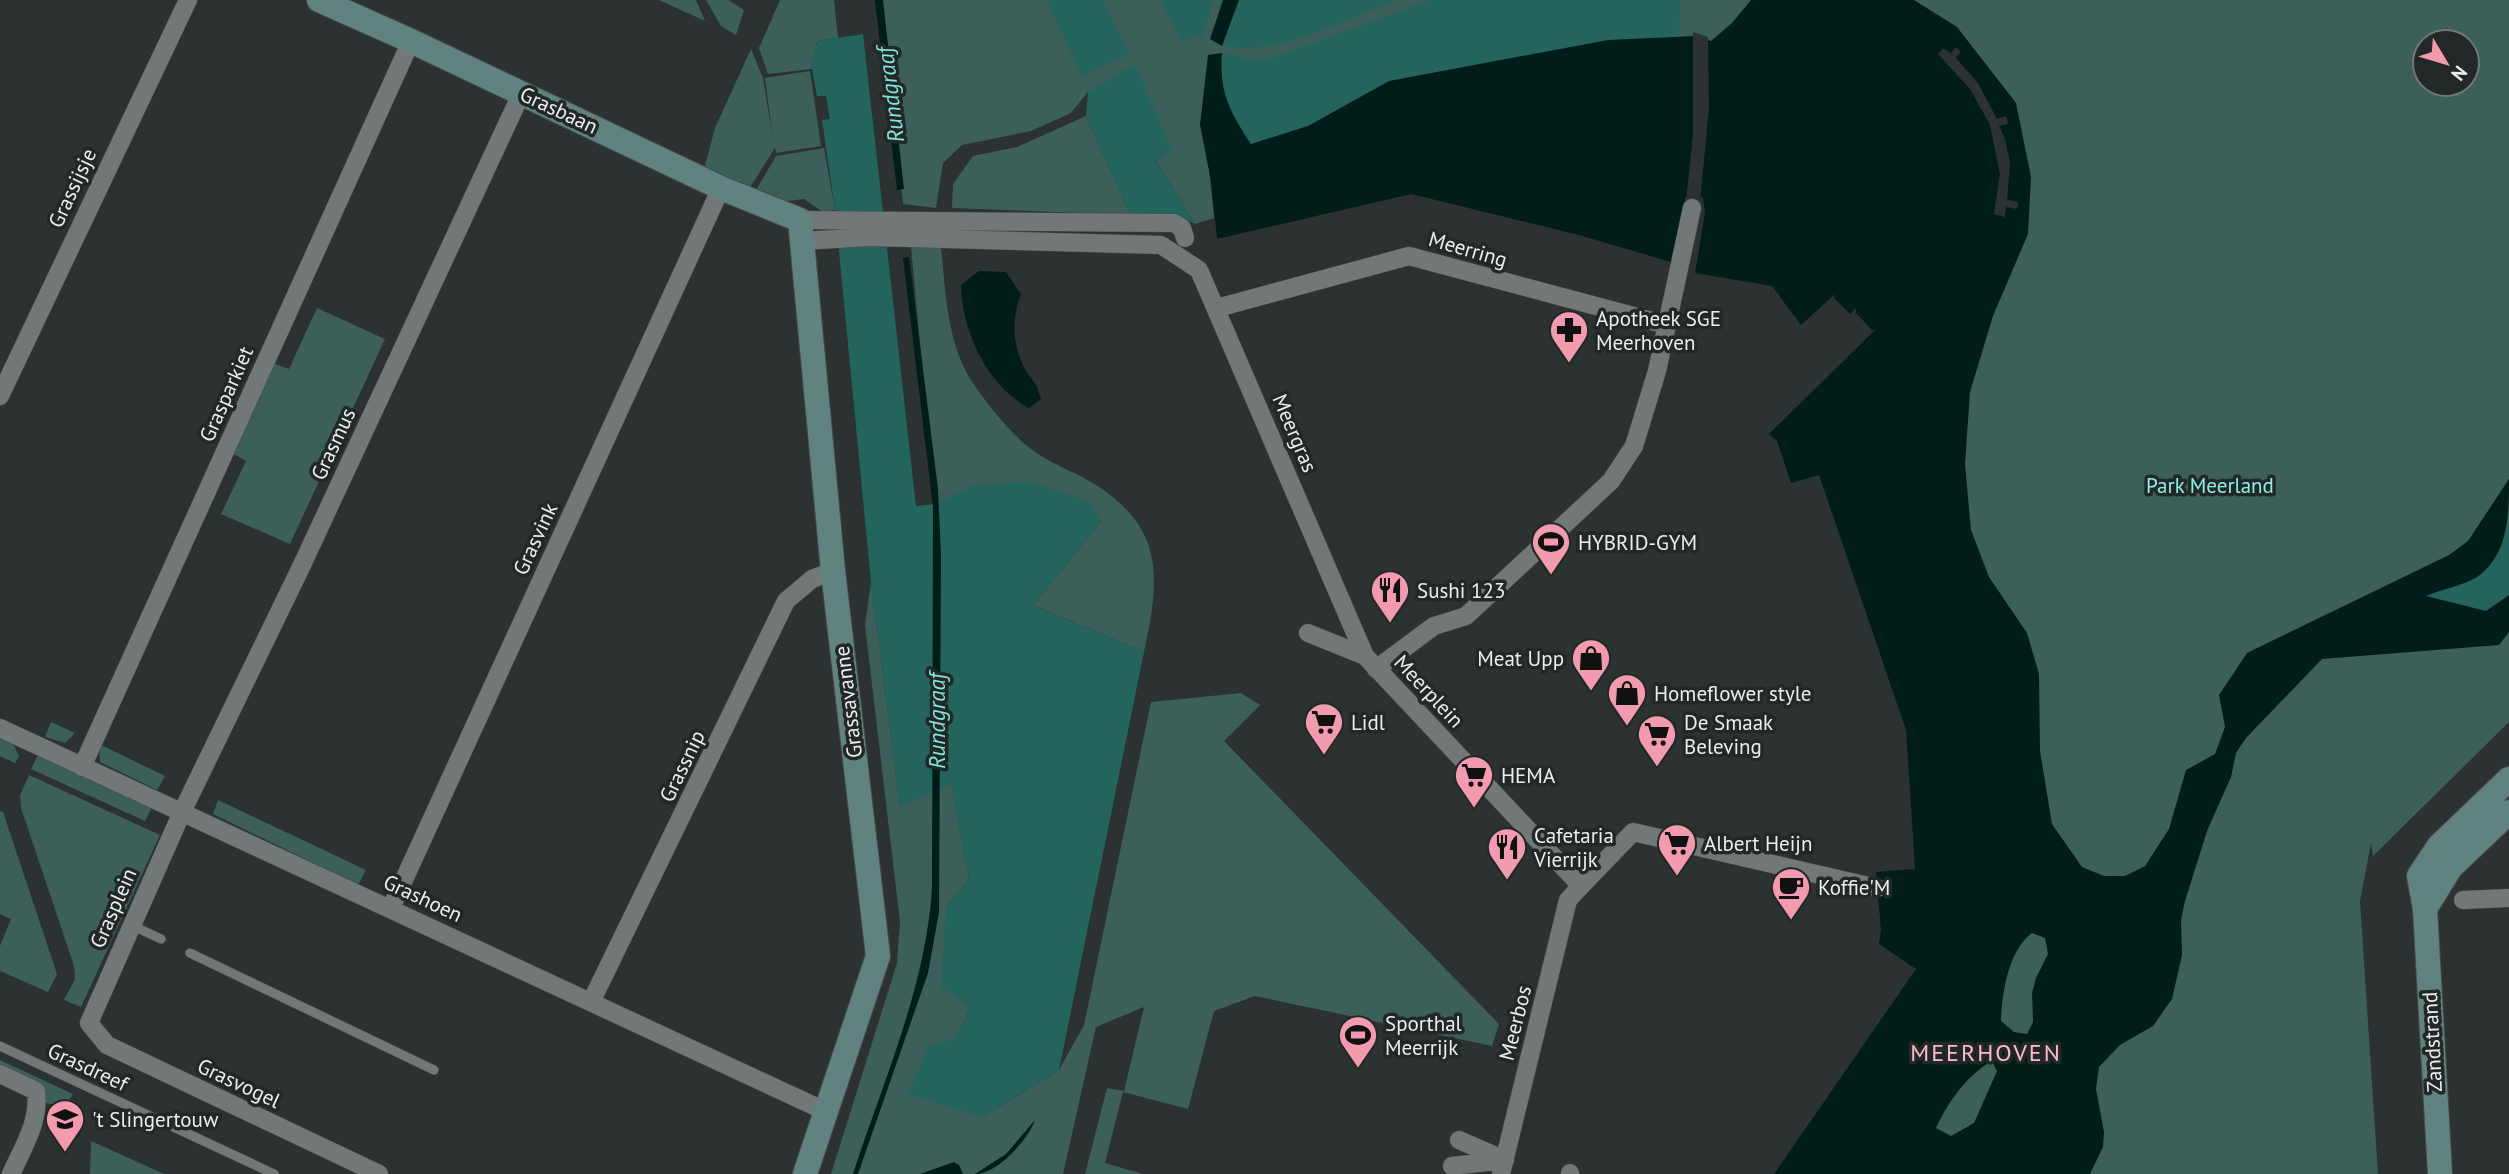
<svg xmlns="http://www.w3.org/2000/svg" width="2509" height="1174" font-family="'PT Sans',sans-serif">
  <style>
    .green { fill: #3d5f5a; fill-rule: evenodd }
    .forest { fill: #23645c }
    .water { fill: #001d1a; fill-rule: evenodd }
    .pier { fill: #2c3131 }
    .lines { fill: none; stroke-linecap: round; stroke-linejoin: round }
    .lane-casing { stroke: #474c4c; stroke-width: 10 }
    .street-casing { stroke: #474c4c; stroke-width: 19 }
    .secondary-casing { stroke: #474c4c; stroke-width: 26 }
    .lane { stroke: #727877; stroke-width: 9 }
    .street { stroke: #727877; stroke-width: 18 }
    .secondary { stroke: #61837f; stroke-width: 24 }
    .labels { text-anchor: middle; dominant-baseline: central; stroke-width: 7; stroke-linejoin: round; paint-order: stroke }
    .street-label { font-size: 21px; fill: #eaeeed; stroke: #222827 }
    .poi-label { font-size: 21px; fill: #eaeeed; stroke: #222827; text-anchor: start }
    .park-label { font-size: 21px; fill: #8cf0e3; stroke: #222827 }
    .water-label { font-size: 23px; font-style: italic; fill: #82e6d9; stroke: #222827 }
    .quarter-label { font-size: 24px; letter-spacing: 2px; fill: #febac9; stroke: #222827 }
  </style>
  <rect width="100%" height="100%" fill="#2c3131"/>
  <!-- green -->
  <path class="green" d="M 659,0 L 696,0 L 705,21 Z
    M 706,0 L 728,0 L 744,10 L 736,35 L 721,26 Z
    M 780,0 L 834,0 L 838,38 L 817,41 L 812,69 L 768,74 L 759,48 Z
    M 880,0 L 2509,0 L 2509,722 L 2373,856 L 2371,843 L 2360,901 L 2378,1174 L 1879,1174 L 1956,1063 L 1940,617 L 1957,314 L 1828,187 L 1209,169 L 1214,218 L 1195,224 L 1156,161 L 1161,158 L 1088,92 L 1071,113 L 1031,131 L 962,145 L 943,163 L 936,208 L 903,204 ZM 2425,42 L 2467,42 L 2467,84 L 2425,84 Z
    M 751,49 L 763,78 L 773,140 L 765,78 L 810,71 L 821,146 L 776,153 L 775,148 L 749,189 L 704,169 L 715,128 Z
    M 1086,116 L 1131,215 L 952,208 L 953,184 L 973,156 L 1017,147 Z
    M 824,148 L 835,210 L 823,212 L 804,199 L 780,202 L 755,192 L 776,156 Z
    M 911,247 L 941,247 C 946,295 947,349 977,389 C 993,411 1013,436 1035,452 C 1054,465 1077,473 1096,485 C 1165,529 1160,579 1144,652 L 1033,605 L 1101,521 L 935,504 Z
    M 317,308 L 385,339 L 290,544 L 221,514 L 246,461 L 232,453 L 273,363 L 289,369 Z
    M 871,582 L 900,806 L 951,782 L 969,879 L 946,908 L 970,1008 L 956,1039 L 982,1117 L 1059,1070 L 1084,1025 L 1151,702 L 1241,693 L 1260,705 L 1224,741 L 1499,1024 L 1492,1046 L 1255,996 L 1214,1011 L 1188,1109 L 1123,1092 L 1105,1163 L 1143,1174 L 1085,1174 L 1107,1088 L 1124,1091 L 1144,1007 L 1096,1027 L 1063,1174 L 831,1174 L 897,963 L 900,922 L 865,625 Z
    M 51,722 L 75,733 L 65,743 L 45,737 Z
    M 0,738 L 13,744 L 19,756 L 15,763 L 0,756 Z
    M 99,744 L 165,776 L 157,790 L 100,762 Z
    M 38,755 L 152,807 L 145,821 L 31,769 Z
    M 29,775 L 160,835 L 81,1007 L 64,1000 L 75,979 L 74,966 L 21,808 L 20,795 Z
    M 218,800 L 366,870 L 358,885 L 213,814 Z
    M 0,811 L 3,812 L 57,974 L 48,992 L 0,971 L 0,946 L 11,919 L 0,914 Z
    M 0,1060 L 73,1094 L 65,1107 L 46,1103 L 38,1086 L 0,1068 Z
    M 91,1141 L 164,1174 L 90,1174 Z"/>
  <!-- forest -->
  <path class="forest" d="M 1047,0 L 1102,0 L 1129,53 L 1082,77 Z
    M 1160,0 L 1213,0 L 1202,37 L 1195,36 L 1182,42 Z
    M 1239,0 L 1398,0 C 1340,20 1286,56 1222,46 Z
    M 1431,0 L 1680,0 L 1679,36 L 1608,40 L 1389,81 L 1308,126 L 1251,144 C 1230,112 1219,93 1222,53 L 1251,59 L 1272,58 Z
    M 863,34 L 916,506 L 935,504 L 974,485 L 1030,482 L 1087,501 L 1101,521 L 1033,605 L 1144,652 L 1059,1070 L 982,1117 L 908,1094 L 929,1045 L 956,1039 L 970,1008 L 941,986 L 946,908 L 969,879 L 951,783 L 900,807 L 871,582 L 835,210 L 822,120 L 830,119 L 826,96 L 817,96 L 812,69 L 817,41 Z
    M 1135,64 L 1172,151 L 1156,161 L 1195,224 L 1179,216 L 1131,215 L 1086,116 L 1088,92 Z
    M 2509,526 L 2509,595 L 2486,611 L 2425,596 L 2477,577 Z"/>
  <!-- water -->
  <path class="water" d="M 875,0 L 883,0 L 904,189 L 897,190 Z
    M 1223,0 L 1239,0 L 1222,46 L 1210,39 Z
    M 1751,0 L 1914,0 L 1957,27 L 2016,103 L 2031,177 L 2028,234 L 1993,316 L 1970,392 L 1965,464 L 1971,530 L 1989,577 L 2027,633 L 2039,674 L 2040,751 L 2052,824 L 2082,867 L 2104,876 L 2125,876 L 2145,866 L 2169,829 L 2186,770 L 2215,754 L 2225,727 L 2219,695 L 2247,653 L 2449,555 L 2468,541 L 2509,479 C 2509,513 2509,555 2477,577 C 2463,586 2442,589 2426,596 L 2486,611 L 2509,595 L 2509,632 L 2499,645 L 2322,659 L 2246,738 L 2236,753 L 2231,777 L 2207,831 L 2185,901 L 2181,920 L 2182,955 L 2172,999 L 2153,1026 L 2120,1045 L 2099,1067 L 2096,1089 L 2104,1132 L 2103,1147 L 2090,1174 L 1774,1174 L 1916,969 L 1879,944 L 1881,930 L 1876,872 L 1915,869 L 1906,730 L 1819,475 L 1791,483 L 1777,441 L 1769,434 L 1876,329 L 1872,330 L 1856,313 L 1856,308 L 1850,314 L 1834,298 L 1835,294 L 1801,325 L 1772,286 L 1695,273 L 1705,213 L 1703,197 L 1685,198 L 1671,262 L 1579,235 L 1411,194 L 1217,239 L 1211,181 L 1200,125 L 1208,55 L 1222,53 C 1219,93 1230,112 1251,144 L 1308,126 L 1389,81 L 1608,40 L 1695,36 L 1711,41 L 1732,23 ZM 2032,933 L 2045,938 L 2048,954 L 2036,978 L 2032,993 L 2033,1022 L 2027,1034 L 2014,1032 L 2001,1021 C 2002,993 2008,951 2032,933 ZM 1992,1061 L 1997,1071 L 1974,1123 L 1951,1136 L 1936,1128 C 1948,1102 1967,1075 1992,1061 Z
    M 909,257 L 938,489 L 941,555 L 939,912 L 928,973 L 858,1174 L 853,1174 C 883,1081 926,987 932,888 L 933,507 L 903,258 Z
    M 979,271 L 1006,272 L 1021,294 C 1012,317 1012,342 1023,365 C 1030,380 1036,379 1041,399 L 1029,408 C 987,386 962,331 961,285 Z
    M 1035,1120 C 1029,1138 998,1174 975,1174 L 1006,1154 Z
    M 954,1162 L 959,1165 L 963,1174 L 920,1174 Z"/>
  <!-- pier -->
  <path class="pier" d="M 1693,32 L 1708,37 L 1709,109 L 1700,201 L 1686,202 L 1693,134 Z
    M 1956,47 L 1961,52 L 1956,58 L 1978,83 L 1997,119 L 2006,116 L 2008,124 L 1999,126 L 2005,139 L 2010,163 L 2007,200 L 2018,202 L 2018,205 L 2017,209 L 2006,207 L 2005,217 L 1994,214 L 2000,174 L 1990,125 L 1970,89 L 1938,54 L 1943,48 L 1951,53 Z"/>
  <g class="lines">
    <!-- lane casing -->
    <g class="lane-casing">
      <path id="lane" d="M 131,925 L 161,939
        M 190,953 L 434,1070
        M 0,1046 L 274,1174"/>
    </g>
    <!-- street casing -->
    <g class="street-casing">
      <path id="street" d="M 800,220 L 1174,223 L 1182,228 L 1185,238
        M 802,241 L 871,237 L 1161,245 L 1199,270 L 1365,656 L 1581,886 L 1633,832 L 1877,888
        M 1217,308 L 1409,256 L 1667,325
        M 0,396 L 188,0
        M 1308,633 L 1365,656
        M 1376,669 L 1434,626 L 1466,616 L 1611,481 L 1634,446 L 1657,371 L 1692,208
        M 0,728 L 825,1111
        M 82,767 L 411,41
        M 2463,900 L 2509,898
        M 391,908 L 721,188
        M 592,1000 L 786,601 L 812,579 L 833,571
        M 0,1074 L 36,1091 C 40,1122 23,1147 11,1174
        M 1459,1140 L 1505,1160
        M 1452,1166 L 1505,1160
        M 1570,1173 L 1570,1174
        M 379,1174 L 107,1045 L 89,1023 L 182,812 L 302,565 L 522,92
        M 1501,1174 L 1568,900 L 1581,886"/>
    </g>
    <!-- secondary casing -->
    <g class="secondary-casing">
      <path id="secondary" d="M 319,0 L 411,41 L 721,188 L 800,220 L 833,571 L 878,956 L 805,1174
        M 2425,909 L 2451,867 L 2509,812
        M 2440,1174 L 2425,909 L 2419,876 L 2439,846 L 2509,779"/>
    </g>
    <!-- lane -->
    <use href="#lane" class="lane"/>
    <!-- street -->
    <use href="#street" class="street"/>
    <!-- secondary -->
    <use href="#secondary" class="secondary"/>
  </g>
  <!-- icons -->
  <defs>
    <g id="pharmacy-pin" transform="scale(2.0125)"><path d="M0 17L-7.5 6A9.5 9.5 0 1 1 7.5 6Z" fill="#f29aae" stroke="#222827"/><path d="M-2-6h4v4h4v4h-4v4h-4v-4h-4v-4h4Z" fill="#111"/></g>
    <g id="stadium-pin" transform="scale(2.0125)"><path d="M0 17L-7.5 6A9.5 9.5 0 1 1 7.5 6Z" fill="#f29aae" stroke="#222827"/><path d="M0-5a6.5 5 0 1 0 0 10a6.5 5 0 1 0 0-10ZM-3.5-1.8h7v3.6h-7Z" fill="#111"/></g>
    <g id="restaurant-pin" transform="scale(2.0125)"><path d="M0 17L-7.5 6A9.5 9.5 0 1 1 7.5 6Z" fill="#f29aae" stroke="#222827"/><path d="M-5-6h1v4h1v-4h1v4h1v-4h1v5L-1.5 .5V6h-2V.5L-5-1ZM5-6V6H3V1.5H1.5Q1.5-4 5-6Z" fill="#111"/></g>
    <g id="shop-pin" transform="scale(2.0125)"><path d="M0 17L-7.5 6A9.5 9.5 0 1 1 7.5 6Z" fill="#f29aae" stroke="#222827"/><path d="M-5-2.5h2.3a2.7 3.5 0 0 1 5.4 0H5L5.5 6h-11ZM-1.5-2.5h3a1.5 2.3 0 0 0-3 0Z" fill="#111"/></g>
    <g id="supermarket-pin" transform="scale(2.0125)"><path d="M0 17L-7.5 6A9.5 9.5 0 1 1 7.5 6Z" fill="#f29aae" stroke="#222827"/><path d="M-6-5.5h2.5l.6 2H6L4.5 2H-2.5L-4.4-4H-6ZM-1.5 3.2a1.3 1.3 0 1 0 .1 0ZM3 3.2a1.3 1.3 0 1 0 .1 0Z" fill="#111"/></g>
    <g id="cafe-pin" transform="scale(2.0125)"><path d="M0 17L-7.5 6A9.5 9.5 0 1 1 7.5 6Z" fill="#f29aae" stroke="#222827"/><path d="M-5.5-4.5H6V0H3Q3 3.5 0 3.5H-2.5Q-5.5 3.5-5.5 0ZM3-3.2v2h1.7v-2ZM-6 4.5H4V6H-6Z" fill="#111"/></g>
    <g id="school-pin" transform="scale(2.0125)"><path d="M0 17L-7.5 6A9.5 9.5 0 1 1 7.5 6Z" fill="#f29aae" stroke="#222827"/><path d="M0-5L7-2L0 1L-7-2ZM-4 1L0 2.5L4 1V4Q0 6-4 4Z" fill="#111"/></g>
  </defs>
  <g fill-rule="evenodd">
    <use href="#pharmacy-pin" x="1569" y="330"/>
    <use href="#stadium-pin" x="1551" y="542"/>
    <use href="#restaurant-pin" x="1390" y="590"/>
    <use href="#shop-pin" x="1591" y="658"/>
    <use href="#shop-pin" x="1627" y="693"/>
    <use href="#supermarket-pin" x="1324" y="722"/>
    <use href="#supermarket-pin" x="1657" y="734"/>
    <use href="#supermarket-pin" x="1474" y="775"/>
    <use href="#supermarket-pin" x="1677" y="843"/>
    <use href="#restaurant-pin" x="1507" y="847"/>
    <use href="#cafe-pin" x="1791" y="887"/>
    <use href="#stadium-pin" x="1358" y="1035"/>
    <use href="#school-pin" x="65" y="1119"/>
  </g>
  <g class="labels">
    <!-- street labels -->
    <g class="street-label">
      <text transform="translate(559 110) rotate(25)">Grasbaan</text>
      <text transform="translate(72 188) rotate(-65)">Grassijsje</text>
      <text transform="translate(1468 249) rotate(16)">Meerring</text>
      <text transform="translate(226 394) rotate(-66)">Grasparkiet</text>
      <text transform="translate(1295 433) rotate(67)">Meergras</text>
      <text transform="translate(333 444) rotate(-65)">Grasmus</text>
      <text transform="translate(535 539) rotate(-65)">Grasvink</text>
      <text transform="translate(1429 691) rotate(47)">Meerplein</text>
      <text transform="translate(848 702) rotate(-97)">Grassavanne</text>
      <text transform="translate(682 766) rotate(-64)">Grassnip</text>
      <text transform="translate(423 898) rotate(25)">Grashoen</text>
      <text transform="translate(113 908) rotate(-66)">Grasplein</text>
      <text transform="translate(1515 1023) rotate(-76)">Meerbos</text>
      <text transform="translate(2432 1042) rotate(-93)">Zandstrand</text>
      <text transform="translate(88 1067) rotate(25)">Grasdreef</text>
      <text transform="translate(239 1083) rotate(25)">Grasvogel</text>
    </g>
    <!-- poi labels -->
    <g class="poi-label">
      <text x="1596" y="318">Apotheek SGE<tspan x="1596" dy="24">Meerhoven</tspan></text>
      <text x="1578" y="542">HYBRID-GYM</text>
      <text x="1417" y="590">Sushi 123</text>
      <text x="1564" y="658" text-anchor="end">Meat Upp</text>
      <text x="1654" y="693">Homeflower style</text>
      <text x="1351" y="722">Lidl</text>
      <text x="1684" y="722">De Smaak<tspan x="1684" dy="24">Beleving</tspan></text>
      <text x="1501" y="775">HEMA</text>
      <text x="1534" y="835">Cafetaria<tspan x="1534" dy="24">Vierrijk</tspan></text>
      <text x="1704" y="843">Albert Heijn</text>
      <text x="1818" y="887">Koffie'M</text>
      <text x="1385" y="1023">Sporthal<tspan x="1385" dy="24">Meerrijk</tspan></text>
      <text x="92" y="1119">'t Slingertouw</text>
    </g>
    <!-- park labels -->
    <g class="park-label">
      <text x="2210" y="485">Park Meerland</text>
    </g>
    <!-- water labels -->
    <g class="water-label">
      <text transform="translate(890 95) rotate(-97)">Rundgraaf</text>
      <text transform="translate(936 721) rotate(-90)">Rundgraaf</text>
    </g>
    <!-- quarter labels -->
    <g class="quarter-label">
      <text x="1986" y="1052">MEERHOVEN</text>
    </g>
  </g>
  <!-- north arrow -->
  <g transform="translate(2446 63) rotate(128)"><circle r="33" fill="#222827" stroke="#727776" stroke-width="2"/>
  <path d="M0-5L12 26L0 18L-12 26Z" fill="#f29aae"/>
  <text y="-10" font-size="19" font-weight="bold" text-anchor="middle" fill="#eaeeed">N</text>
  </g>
</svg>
